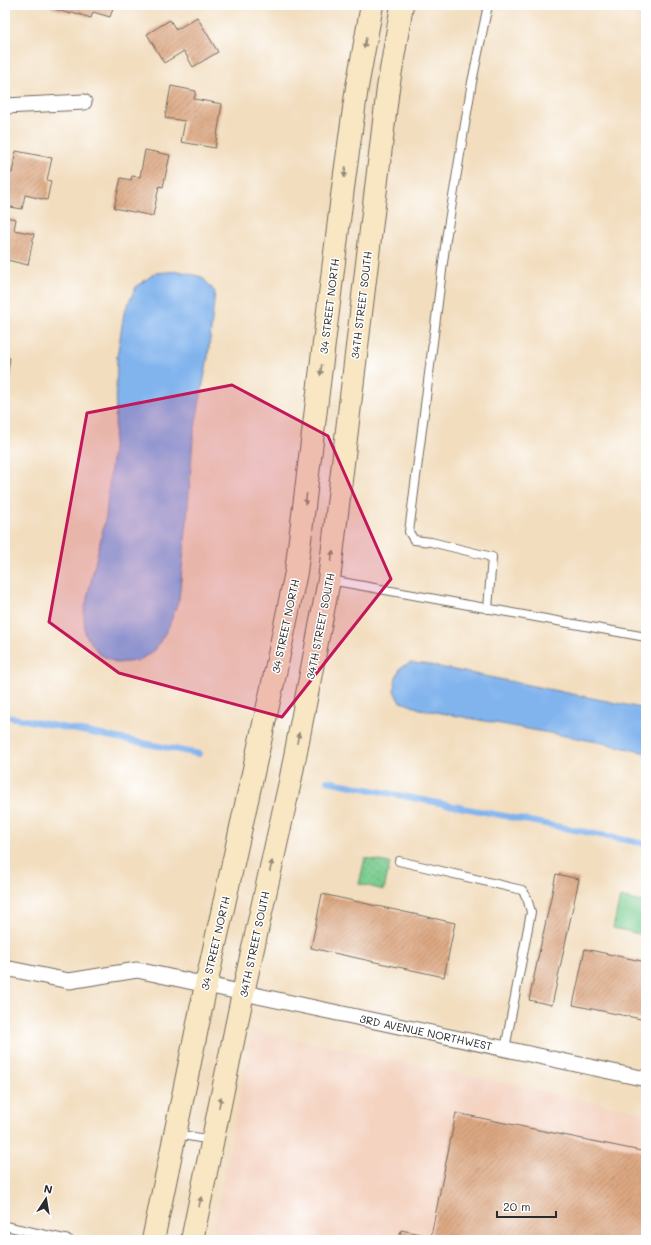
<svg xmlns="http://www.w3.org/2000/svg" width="651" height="1245" font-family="Mali,sans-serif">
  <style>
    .built { fill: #f4d3c1 }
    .park { fill: url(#park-dots); stroke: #527b5c }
    .pitch { fill: #78cb8e; stroke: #527b5c }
    .water { fill: #81b3ed; stroke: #566f8c }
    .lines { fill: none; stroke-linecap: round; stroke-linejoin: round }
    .stream { stroke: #81b3ed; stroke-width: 6 }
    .building { fill: url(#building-hatch) }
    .service-casing { stroke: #71695e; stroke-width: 10 }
    .minor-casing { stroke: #71695e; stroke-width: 17 }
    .secondary-casing { stroke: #71695e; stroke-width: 24 }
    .service { stroke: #fff; stroke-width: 8 }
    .minor { stroke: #fff; stroke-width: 15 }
    .secondary { stroke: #f9e7c3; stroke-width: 22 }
    .oneway { fill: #928977 }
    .marked { fill: #c2185b; fill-opacity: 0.2; stroke: #c2185b; stroke-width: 3; stroke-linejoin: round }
    .labels { text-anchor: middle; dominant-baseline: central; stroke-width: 3; stroke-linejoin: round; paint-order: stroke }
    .street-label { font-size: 11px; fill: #2b2b2b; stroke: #fff }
  </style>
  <defs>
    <pattern id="park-dots" width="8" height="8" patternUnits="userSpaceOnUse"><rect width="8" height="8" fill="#78cb8e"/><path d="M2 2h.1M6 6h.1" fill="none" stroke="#68ae7b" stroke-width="1.8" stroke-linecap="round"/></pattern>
    <pattern id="building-hatch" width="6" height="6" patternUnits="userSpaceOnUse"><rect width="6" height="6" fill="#dda883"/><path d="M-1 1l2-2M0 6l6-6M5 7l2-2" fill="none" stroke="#b3896b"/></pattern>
  </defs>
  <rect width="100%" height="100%" fill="#fff"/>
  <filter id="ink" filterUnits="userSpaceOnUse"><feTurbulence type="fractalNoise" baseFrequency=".025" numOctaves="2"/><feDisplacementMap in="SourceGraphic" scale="8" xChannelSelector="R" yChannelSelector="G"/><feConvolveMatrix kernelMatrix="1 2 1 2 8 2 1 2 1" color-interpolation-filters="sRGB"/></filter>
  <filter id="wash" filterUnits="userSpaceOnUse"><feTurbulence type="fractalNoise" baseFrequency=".012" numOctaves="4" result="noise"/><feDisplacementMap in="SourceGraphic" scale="16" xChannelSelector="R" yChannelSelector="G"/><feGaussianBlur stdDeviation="0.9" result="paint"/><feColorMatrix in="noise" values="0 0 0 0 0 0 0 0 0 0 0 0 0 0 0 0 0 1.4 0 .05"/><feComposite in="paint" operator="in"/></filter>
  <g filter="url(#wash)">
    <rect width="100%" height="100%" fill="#f2ddbe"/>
    <!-- built -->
    <path class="built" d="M 253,1030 L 646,1113 L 646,1240 L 211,1240 Z"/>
    <!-- park -->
    <path class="park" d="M 365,858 L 390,863 L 384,890 L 359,884 Z"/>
    <!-- pitch -->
    <path class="pitch" d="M 620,897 L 646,903 L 646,926 L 644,935 L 613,928 Z"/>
    <!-- water -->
    <path class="water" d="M 179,271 L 202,277 L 215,292 L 208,357 L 193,438 L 187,520 L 179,599 L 169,626 L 155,650 L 138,661 L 117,663 L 99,654 L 85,634 L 84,612 L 106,516 L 115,429 L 117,357 L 124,313 L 136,287 L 155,273 Z
      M 410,663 L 425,664 L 646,709 L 646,753 L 603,743 L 420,709 L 399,701 L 394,691 L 396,677 L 401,667 Z"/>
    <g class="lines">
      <!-- stream -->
      <path class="stream" d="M 5,716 L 199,754
        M 327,781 L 646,844"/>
    </g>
    <g id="blocks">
      <!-- building -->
      <path class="building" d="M 52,5 L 114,5 L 110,17 L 93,12 L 91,18 L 72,12 L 71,14 L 51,8 Z
        M 197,17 L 218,52 L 193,67 L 184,51 L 164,63 L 147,34 L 170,20 L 176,30 Z
        M 171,86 L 196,91 L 194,99 L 222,104 L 215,148 L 181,142 L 185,121 L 165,118 Z
        M 145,150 L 170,155 L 163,187 L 159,186 L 153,216 L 114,208 L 121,178 L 131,180 L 132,176 L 140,177 Z
        M 16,151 L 52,158 L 47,180 L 51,181 L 47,200 L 25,195 L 22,209 L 5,206 L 5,172 L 12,173 Z
        M 5,217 L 16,219 L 14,230 L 34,234 L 28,265 L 7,260 L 5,267 Z
        M 5,357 L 10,358 L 6,386 L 5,386 Z
        M 556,874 L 579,879 L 552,1005 L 529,1000 Z
        M 322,894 L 455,923 L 444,977 L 311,948 Z
        M 585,949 L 646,962 L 646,1020 L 573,1005 Z
        M 456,1113 L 646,1152 L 646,1240 L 399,1240 L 401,1230 L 431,1236 Z"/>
    </g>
  </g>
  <g filter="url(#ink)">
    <use href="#blocks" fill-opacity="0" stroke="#71695e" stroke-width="1"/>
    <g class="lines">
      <!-- service casing -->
      <g class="service-casing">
        <path id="service" d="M 330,580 L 646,637
          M 488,609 L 492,557 L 431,542 L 414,540 L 409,532 L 446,239 L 472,82 L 488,5
          M 399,861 L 522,890 L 527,898 L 531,912 L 505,1049
          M 176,1134 L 212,1140
          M 5,1226 L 69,1240"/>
      </g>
      <!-- minor casing -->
      <g class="minor-casing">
        <path id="minor" d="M 5,106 L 84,102
          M 5,968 L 69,981 L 137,970 L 646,1079"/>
      </g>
      <!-- secondary casing -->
      <g class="secondary-casing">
        <path id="secondary" d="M 153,1240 L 206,985 L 275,674 L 296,572 L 343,188 L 357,87 L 372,5
          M 192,1240 L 243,993 L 290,782 L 329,580 L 388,88 L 402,5"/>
      </g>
      <!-- service -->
      <use href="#service" class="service"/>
      <!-- minor -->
      <use href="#minor" class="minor"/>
      <!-- secondary -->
      <use href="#secondary" class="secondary"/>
    </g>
    <!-- one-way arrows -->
    <defs><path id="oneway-solid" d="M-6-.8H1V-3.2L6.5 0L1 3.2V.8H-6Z"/></defs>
    <g class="oneway">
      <use href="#oneway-solid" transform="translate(365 43) rotate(100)"/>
      <use href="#oneway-solid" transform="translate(345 172) rotate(98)"/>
      <use href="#oneway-solid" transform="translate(321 370) rotate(97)"/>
      <use href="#oneway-solid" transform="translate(306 499) rotate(97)"/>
      <use href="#oneway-solid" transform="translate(332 556) rotate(-82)"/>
      <use href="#oneway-solid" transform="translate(298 738) rotate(-79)"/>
      <use href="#oneway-solid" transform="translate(271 866) rotate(-78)"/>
      <use href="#oneway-solid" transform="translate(220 1102) rotate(-78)"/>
      <use href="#oneway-solid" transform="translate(200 1202) rotate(-78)"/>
    </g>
  </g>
  <!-- marked area -->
  <path class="marked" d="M 232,385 L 328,436 L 391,579 L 282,717 L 119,673 L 49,622 L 87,413 Z"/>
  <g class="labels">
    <!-- street labels -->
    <g class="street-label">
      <text transform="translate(361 305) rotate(-83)">34TH STREET SOUTH</text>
      <text transform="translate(329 306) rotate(-83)">34 STREET NORTH</text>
      <text transform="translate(285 626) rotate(-78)">34 STREET NORTH</text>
      <text transform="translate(320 626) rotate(-79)">34TH STREET SOUTH</text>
      <text transform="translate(215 943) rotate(-77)">34 STREET NORTH</text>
      <text transform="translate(254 944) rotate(-78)">34TH STREET SOUTH</text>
      <text transform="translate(426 1032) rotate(12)">3RD AVENUE NORTHWEST</text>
    </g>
  </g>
  <!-- margin -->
  <rect width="651" height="1245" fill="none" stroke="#fff" stroke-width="20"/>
  <!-- north arrow -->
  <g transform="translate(46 1199) rotate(12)" stroke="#ffffff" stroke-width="3" paint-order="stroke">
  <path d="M0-3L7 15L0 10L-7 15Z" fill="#2b2b2b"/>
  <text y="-6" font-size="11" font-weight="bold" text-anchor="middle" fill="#2b2b2b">N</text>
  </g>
  <!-- scale -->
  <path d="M497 1211v6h59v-6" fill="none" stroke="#2b2b2b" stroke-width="2"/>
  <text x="503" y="1211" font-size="12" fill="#2b2b2b" stroke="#ffffff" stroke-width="3" paint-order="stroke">20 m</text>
</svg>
